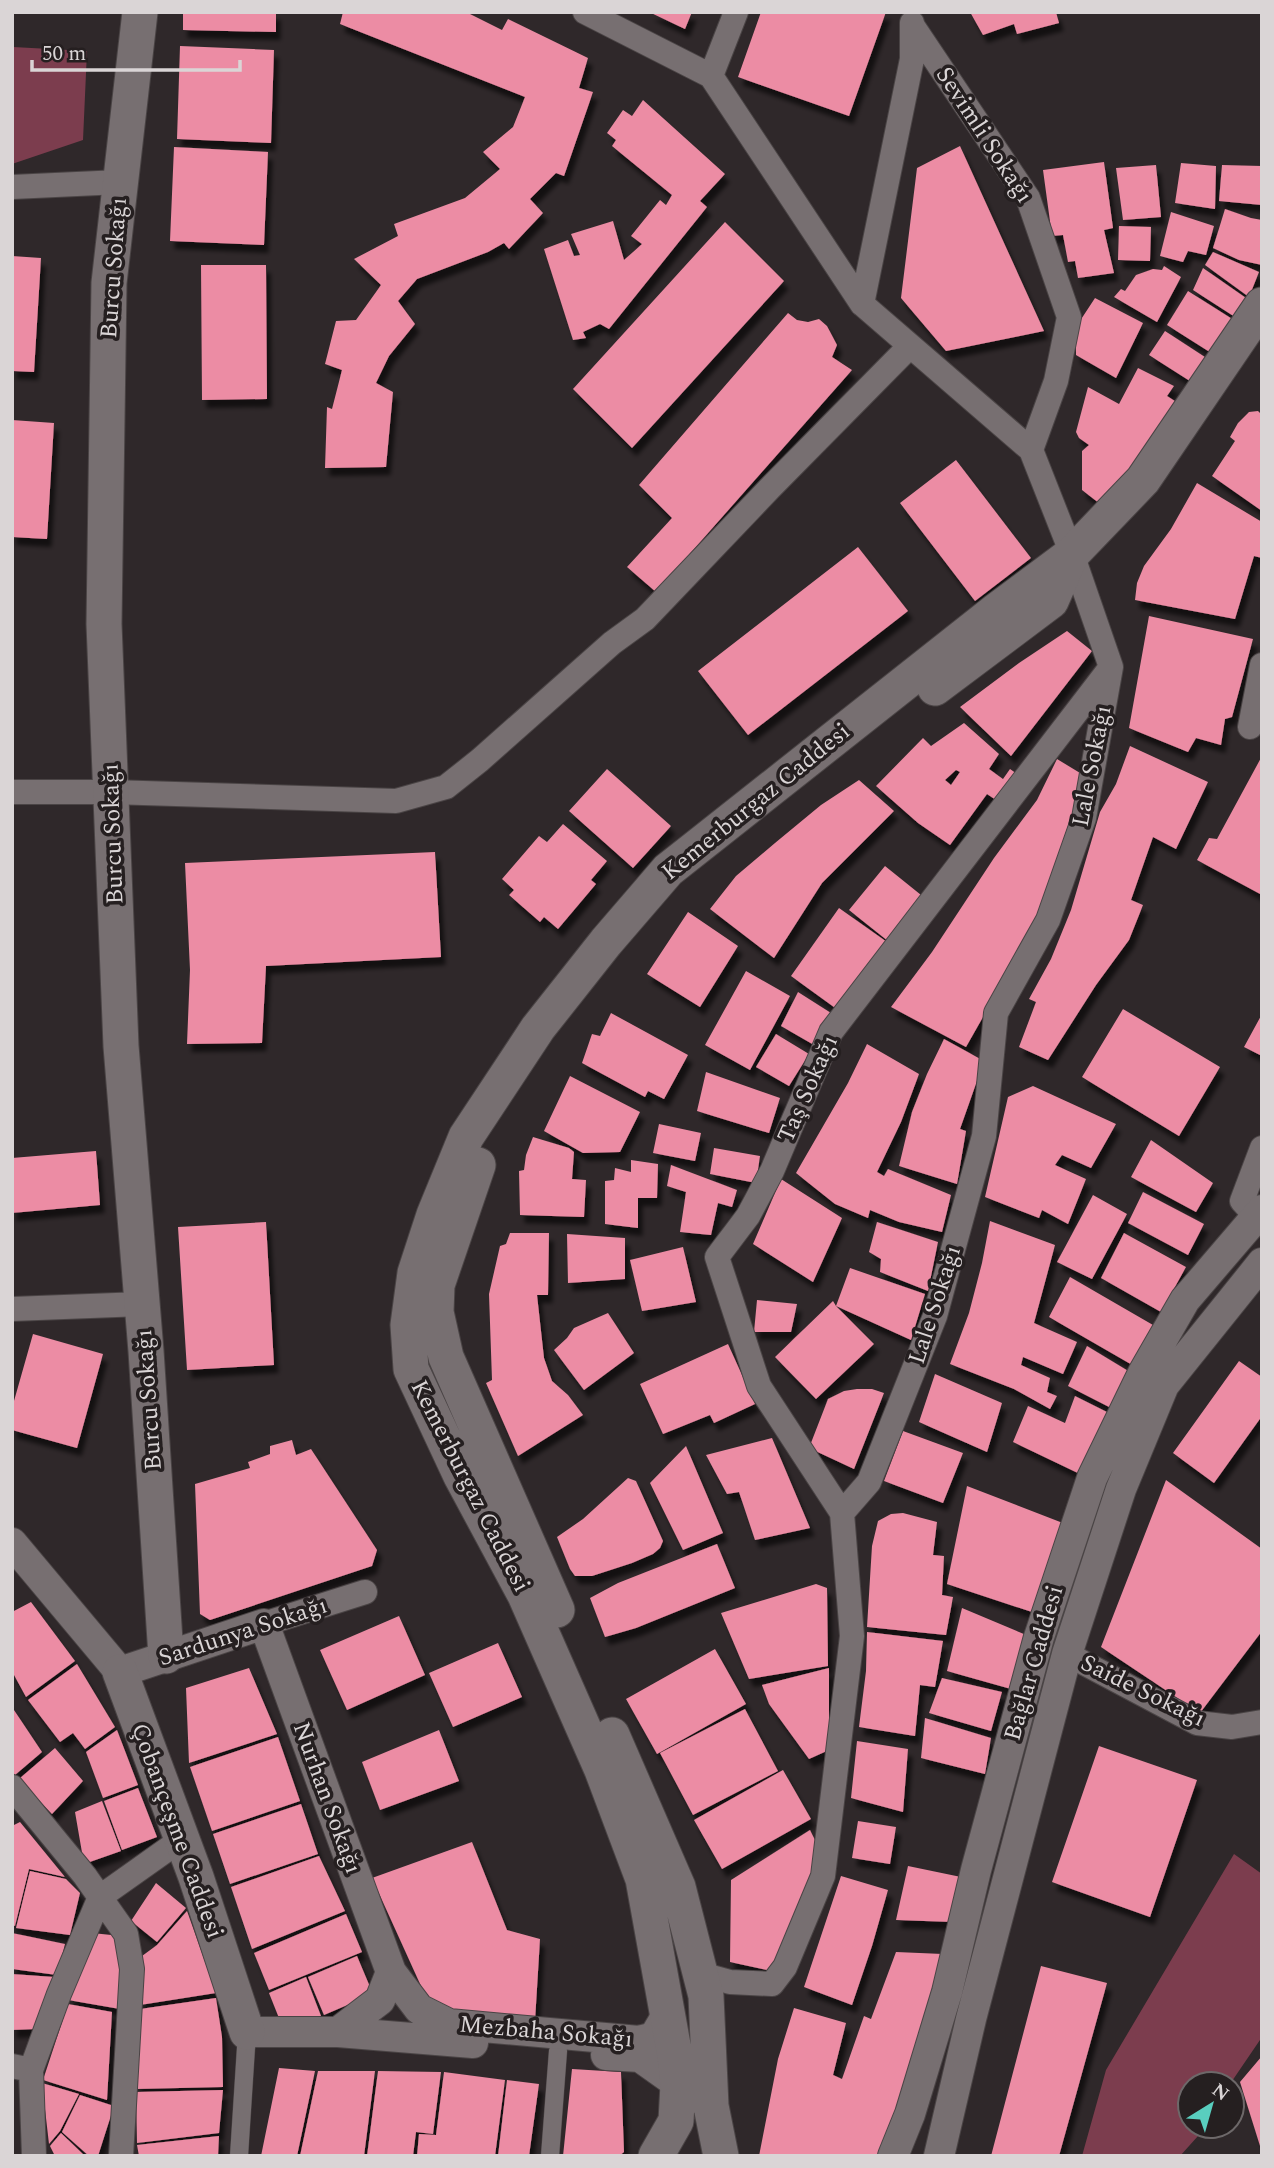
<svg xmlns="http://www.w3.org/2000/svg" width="1274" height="2168" font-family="Spectral,serif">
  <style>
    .green { fill: #7c3d4e }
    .building { fill: #ec8ca4; fill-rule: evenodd; filter: url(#shadow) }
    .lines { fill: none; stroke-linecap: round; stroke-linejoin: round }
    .pedestrian-casing { stroke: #4a4445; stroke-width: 19 }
    .minor-casing { stroke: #4a4445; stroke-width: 26 }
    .tertiary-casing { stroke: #4a4445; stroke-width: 32 }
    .secondary-casing { stroke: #4a4445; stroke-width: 37 }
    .pedestrian { stroke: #776f71; stroke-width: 18 }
    .minor { stroke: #776f71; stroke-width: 24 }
    .tertiary { stroke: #776f71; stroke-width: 30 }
    .secondary { stroke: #776f71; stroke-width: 35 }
    .labels { text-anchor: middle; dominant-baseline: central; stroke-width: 7; stroke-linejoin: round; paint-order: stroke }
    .street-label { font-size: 24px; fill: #dad5d6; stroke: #251f20 }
  </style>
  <defs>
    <filter id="shadow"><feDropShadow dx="4.5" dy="8" stdDeviation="2" flood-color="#0009"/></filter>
  </defs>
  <rect width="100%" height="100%" fill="#2f282a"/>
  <!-- green -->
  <path class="green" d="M 13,47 L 87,51 L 83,140 L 12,164 Z
    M 1234,1854 L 1262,1874 L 1262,2037 L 1230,2084 L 1190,2084 L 1190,2126 L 1207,2126 L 1180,2156 L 1082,2156 L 1106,2070 Z"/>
  <!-- building -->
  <path class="building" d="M 183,12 L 276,12 L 276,32 L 183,30 Z
    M 343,12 L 466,12 L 502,30 L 508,19 L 588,58 L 579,88 L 593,92 L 564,176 L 556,173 L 530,199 L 543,213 L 509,249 L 504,243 L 488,252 L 417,279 L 398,301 L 415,324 L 389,356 L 376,383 L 393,392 L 386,467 L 325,468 L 327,407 L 332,409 L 342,370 L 325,364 L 336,321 L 356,320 L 381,285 L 354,259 L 398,236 L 394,224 L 465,198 L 500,169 L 483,152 L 513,127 L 525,97 L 340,24 Z
    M 649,12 L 692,12 L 685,29 Z
    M 761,12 L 886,12 L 849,116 L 738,77 Z
    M 970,12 L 1056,12 L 1059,23 L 1017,34 L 1014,24 L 983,35 Z
    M 180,46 L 274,50 L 271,143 L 177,139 Z
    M 643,100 L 725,174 L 700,201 L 707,207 L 609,329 L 600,324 L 583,332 L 586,338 L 573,340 L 544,249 L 568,240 L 574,256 L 580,255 L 571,234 L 613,221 L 624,260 L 642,244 L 631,236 L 660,200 L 666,205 L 672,195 L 612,146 L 616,140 L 607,133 L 623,110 L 632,116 Z
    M 960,146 L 1044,331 L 946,351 L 901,298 L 917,168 Z
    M 174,147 L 268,152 L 264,245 L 170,241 Z
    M 1104,162 L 1113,228 L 1104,230 L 1114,273 L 1078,278 L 1075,261 L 1068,262 L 1063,235 L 1052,236 L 1043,170 Z
    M 1181,163 L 1216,166 L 1215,209 L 1175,203 Z
    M 1156,165 L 1161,217 L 1123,220 L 1116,168 Z
    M 1222,165 L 1262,166 L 1262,205 L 1219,201 Z
    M 1225,209 L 1251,218 L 1262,220 L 1262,265 L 1239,260 L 1213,248 Z
    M 1171,212 L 1214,226 L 1206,255 L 1188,251 L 1183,262 L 1160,256 Z
    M 725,222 L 784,281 L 632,448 L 573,389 Z
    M 1119,226 L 1151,227 L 1150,261 L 1118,260 Z
    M 1213,252 L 1259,272 L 1249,297 L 1205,265 Z
    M 12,256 L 41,258 L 34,372 L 12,371 Z
    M 201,265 L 266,265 L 267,399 L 202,400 Z
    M 1164,266 L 1181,277 L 1157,322 L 1114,297 L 1121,289 L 1125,291 L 1136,275 L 1153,269 L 1162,270 Z
    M 1203,268 L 1246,298 L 1235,317 L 1193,290 Z
    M 1188,291 L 1237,322 L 1216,356 L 1167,325 Z
    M 1095,298 L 1143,323 L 1116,378 L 1076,355 L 1076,327 Z
    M 788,313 L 797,320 L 808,322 L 819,319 L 827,326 L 837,345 L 832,357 L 852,370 L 656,592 L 627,567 L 672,518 L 639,485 Z
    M 1165,331 L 1208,359 L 1193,383 L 1149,355 Z
    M 1138,368 L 1174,386 L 1167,396 L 1178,403 L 1108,510 L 1082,490 L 1082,451 L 1089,445 L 1079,438 L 1076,432 L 1088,387 L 1119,404 Z
    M 1258,411 L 1262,415 L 1262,511 L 1212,476 L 1235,441 L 1230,437 L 1238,423 L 1249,412 Z
    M 12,420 L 54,423 L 47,539 L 12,537 Z
    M 956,460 L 1031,558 L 975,601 L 900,503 Z
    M 1197,483 L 1262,522 L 1262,558 L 1254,556 L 1235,619 L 1135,600 L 1137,583 L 1144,566 L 1171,529 Z
    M 858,547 L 908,611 L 748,735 L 698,671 Z
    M 1149,616 L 1253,639 L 1232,717 L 1225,719 L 1221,745 L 1196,738 L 1188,752 L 1129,728 Z
    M 1067,631 L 1092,651 L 1011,756 L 960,707 L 1019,663 Z
    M 964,723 L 999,754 L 989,769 L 1003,779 L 1010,769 L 1020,776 L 1002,804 L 987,794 L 950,845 L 918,823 L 876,786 L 923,738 L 931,746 ZM 956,770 L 960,772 L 951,785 L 945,780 Z
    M 1130,746 L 1208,782 L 1176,849 L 1153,837 L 1131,900 L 1143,905 L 1129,940 L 1096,985 L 1048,1060 L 1019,1047 L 1036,1002 L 1029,999 L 1051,959 L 1071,910 L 1100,812 L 1116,784 Z
    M 1262,756 L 1262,895 L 1197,860 L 1209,838 L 1217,839 Z
    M 1057,759 L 1085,776 L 1045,893 L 1051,897 L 966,1047 L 891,1007 L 932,952 L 994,858 L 1037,800 Z
    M 607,769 L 671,826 L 633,868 L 569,811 Z
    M 859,780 L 894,811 L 822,883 L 774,958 L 710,909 L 736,876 L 775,843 L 821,805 Z
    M 563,824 L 607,861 L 591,880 L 596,884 L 558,929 L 544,917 L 540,922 L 509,895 L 514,890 L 502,879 L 539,836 L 547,842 Z
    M 435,852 L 441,957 L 266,966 L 262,1043 L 187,1044 L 190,970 L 185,863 Z
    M 885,866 L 926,899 L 888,941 L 849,910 Z
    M 839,908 L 887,942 L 838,1010 L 791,976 Z
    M 688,912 L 738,946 L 700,1007 L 647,974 Z
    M 746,971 L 790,996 L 750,1070 L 705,1045 Z
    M 798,992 L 831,1013 L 814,1045 L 781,1026 Z
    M 1123,1009 L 1220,1067 L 1179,1136 L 1082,1077 Z
    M 611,1013 L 688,1055 L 664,1099 L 648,1091 L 645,1097 L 582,1063 L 592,1034 L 600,1036 Z
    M 1262,1014 L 1262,1056 L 1244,1047 Z
    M 776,1034 L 809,1054 L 789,1086 L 756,1067 Z
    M 944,1039 L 984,1061 L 960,1129 L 966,1131 L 957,1184 L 899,1166 L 912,1112 L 927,1074 Z
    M 867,1044 L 919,1074 L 901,1122 L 877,1172 L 884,1176 L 888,1169 L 951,1195 L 942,1232 L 899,1222 L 870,1210 L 868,1218 L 835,1204 L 796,1173 L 848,1083 Z
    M 706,1072 L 780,1098 L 769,1133 L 697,1111 Z
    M 570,1076 L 640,1112 L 620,1152 L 583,1153 L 544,1131 Z
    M 1033,1086 L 1116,1124 L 1091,1168 L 1062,1155 L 1055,1165 L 1086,1179 L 1068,1224 L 1042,1210 L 1039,1218 L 985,1197 L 1008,1097 Z
    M 659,1124 L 701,1133 L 695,1161 L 653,1153 Z
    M 533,1137 L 569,1148 L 574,1152 L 572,1179 L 586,1180 L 584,1217 L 520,1215 L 519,1171 L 524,1170 L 526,1155 Z
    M 1151,1140 L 1213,1183 L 1196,1212 L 1131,1177 Z
    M 714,1148 L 760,1156 L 756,1183 L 710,1174 Z
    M 96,1151 L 100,1205 L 12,1213 L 12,1158 Z
    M 631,1160 L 658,1164 L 657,1198 L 638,1198 L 638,1228 L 605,1224 L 605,1181 L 614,1180 L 615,1168 L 631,1172 Z
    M 671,1165 L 737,1190 L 732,1207 L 718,1203 L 711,1235 L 680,1232 L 686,1192 L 667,1186 Z
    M 781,1179 L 842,1218 L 813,1282 L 753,1244 Z
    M 1143,1192 L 1204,1224 L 1188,1255 L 1128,1223 Z
    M 1093,1195 L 1127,1214 L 1092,1279 L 1057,1262 Z
    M 990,1221 L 1055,1245 L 1034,1323 L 1077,1342 L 1063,1374 L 1023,1357 L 1021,1365 L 1050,1378 L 1047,1392 L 1057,1396 L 1050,1409 L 1014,1389 L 950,1364 L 969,1313 L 982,1263 Z
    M 266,1222 L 274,1365 L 187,1370 L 178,1227 Z
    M 877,1222 L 938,1242 L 928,1291 L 880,1272 L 881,1259 L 869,1252 Z
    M 510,1233 L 549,1233 L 548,1295 L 537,1295 L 544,1358 L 552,1381 L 568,1395 L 583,1415 L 518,1456 L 486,1383 L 492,1380 L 489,1294 L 500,1246 L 506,1244 Z
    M 1124,1233 L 1186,1267 L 1161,1312 L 1101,1278 Z
    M 567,1234 L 625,1238 L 625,1279 L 568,1283 Z
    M 683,1247 L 696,1302 L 642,1311 L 630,1260 Z
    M 850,1268 L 925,1294 L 911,1340 L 836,1306 L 874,1344 L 816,1399 L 775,1357 L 833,1301 L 836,1306 Z
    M 1070,1277 L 1153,1325 L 1134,1366 L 1049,1317 Z
    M 757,1300 L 797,1304 L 791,1332 L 754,1332 Z
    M 608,1313 L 634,1353 L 584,1390 L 554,1350 L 567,1338 L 574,1328 Z
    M 33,1334 L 103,1354 L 77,1448 L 12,1430 L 12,1408 Z
    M 728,1344 L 755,1404 L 714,1423 L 710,1415 L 663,1434 L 640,1384 Z
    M 1087,1346 L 1130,1372 L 1113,1409 L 1068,1386 Z
    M 1239,1361 L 1262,1377 L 1262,1416 L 1214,1483 L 1173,1453 Z
    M 935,1374 L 1002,1403 L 987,1452 L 919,1422 Z
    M 857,1389 L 872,1389 L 884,1393 L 854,1469 L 809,1448 L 828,1399 L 844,1391 Z
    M 1075,1396 L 1109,1413 L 1082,1475 L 1013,1442 L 1028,1406 L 1065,1423 Z
    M 903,1431 L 963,1453 L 943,1503 L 884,1481 Z
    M 772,1438 L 810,1528 L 755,1540 L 739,1492 L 727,1494 L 706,1455 Z
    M 292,1440 L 296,1455 L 311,1449 L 377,1550 L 372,1566 L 210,1620 L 200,1614 L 195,1484 L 250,1468 L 248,1462 L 270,1454 L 270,1446 Z
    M 686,1446 L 723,1533 L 683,1550 L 650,1483 Z
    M 628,1478 L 636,1481 L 663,1541 L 660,1548 L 653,1554 L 632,1563 L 592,1576 L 575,1576 L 570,1569 L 557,1537 L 583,1519 Z
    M 1166,1480 L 1262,1549 L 1262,1631 L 1200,1713 L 1101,1647 Z
    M 967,1486 L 1068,1525 L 1035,1613 L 947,1584 Z
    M 903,1513 L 937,1522 L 933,1555 L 944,1556 L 942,1595 L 953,1597 L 946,1635 L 867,1627 L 872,1546 L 878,1521 L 891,1514 Z
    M 717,1544 L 735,1588 L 636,1628 L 605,1637 L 590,1598 L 618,1583 Z
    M 816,1584 L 827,1588 L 828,1666 L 749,1679 L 721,1613 Z
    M 31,1602 L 75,1661 L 26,1697 L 14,1675 L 12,1676 L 12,1612 Z
    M 962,1608 L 1031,1637 L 1011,1689 L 947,1671 Z
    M 399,1616 L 425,1675 L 347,1710 L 320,1650 Z
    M 867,1632 L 943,1641 L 935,1687 L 920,1685 L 915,1736 L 859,1727 L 866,1671 Z
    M 498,1643 L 522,1697 L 453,1727 L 429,1673 Z
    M 715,1649 L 746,1704 L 657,1754 L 626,1699 Z
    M 77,1664 L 115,1727 L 85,1749 L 73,1733 L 60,1742 L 28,1700 Z
    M 249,1668 L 277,1734 L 189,1763 L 186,1688 Z
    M 829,1668 L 829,1750 L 809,1759 L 769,1704 L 762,1685 Z
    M 942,1678 L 1002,1692 L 991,1731 L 929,1713 Z
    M 12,1707 L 42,1752 L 15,1775 L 12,1771 Z
    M 745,1709 L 778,1771 L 693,1815 L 660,1753 Z
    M 925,1718 L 991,1738 L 985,1774 L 921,1758 Z
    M 117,1730 L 138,1785 L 103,1798 L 86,1752 Z
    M 439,1730 L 459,1781 L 380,1810 L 362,1762 Z
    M 278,1737 L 300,1801 L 212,1831 L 190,1767 Z
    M 857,1741 L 908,1749 L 903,1812 L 851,1798 Z
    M 1099,1746 L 1197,1780 L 1150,1917 L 1052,1882 Z
    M 55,1748 L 83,1781 L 52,1814 L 19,1779 Z
    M 783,1770 L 811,1819 L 722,1869 L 694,1820 Z
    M 138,1788 L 157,1837 L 122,1850 L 104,1801 Z
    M 102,1801 L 121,1851 L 84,1864 L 75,1812 Z
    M 301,1804 L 318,1854 L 230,1884 L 213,1834 Z
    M 858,1821 L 896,1827 L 890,1864 L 852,1858 Z
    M 20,1822 L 65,1877 L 29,1869 L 15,1926 L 12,1925 L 12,1826 Z
    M 810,1830 L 820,1850 L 776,1972 L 730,1962 L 731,1880 Z
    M 472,1842 L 507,1930 L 540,1939 L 535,2021 L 431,2008 L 372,1878 Z
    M 319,1856 L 345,1911 L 252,1949 L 231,1887 Z
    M 908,1866 L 961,1877 L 953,1922 L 896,1920 Z
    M 30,1871 L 66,1879 L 80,1893 L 70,1935 L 16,1928 Z
    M 841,1876 L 888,1890 L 872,1946 L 852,2005 L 804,1987 Z
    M 156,1883 L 186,1908 L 157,1942 L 131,1921 Z
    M 187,1911 L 216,1993 L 140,2005 L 142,1956 L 157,1945 Z
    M 346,1914 L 362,1952 L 269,1990 L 254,1953 Z
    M 12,1933 L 65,1944 L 57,1975 L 12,1969 Z
    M 92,1933 L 121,1936 L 120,2009 L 68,2000 Z
    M 896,1952 L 943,1954 L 887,2156 L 759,2156 L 778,2059 L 794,2008 L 846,2023 L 833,2075 L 842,2079 L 864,2016 L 871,2019 Z
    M 357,1956 L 373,1994 L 324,2015 L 308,1977 Z
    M 1041,1966 L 1107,1983 L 1059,2156 L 991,2156 Z
    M 12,1974 L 54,1977 L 36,2029 L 12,2030 Z
    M 306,1977 L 321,2016 L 292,2024 L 281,2023 L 269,1993 Z
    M 216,1998 L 222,2037 L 223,2087 L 136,2089 L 140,2009 Z
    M 68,2004 L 112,2012 L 107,2100 L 43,2080 Z
    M 1262,2056 L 1262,2149 L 1261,2149 L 1240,2082 Z
    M 279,2068 L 315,2071 L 297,2156 L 261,2156 Z
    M 572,2069 L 621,2072 L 624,2152 L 619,2156 L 563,2156 Z
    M 318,2071 L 375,2071 L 364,2156 L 300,2156 Z
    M 378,2071 L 441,2072 L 433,2134 L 416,2132 L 413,2156 L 367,2156 Z
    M 444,2072 L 505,2080 L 495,2156 L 417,2156 L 419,2134 L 436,2135 Z
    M 507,2080 L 539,2084 L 529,2156 L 498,2156 Z
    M 42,2083 L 79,2094 L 60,2131 L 49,2144 Z
    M 223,2090 L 219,2133 L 137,2143 L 136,2092 Z
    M 80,2095 L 114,2106 L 98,2156 L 89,2156 L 62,2132 Z
    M 61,2133 L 85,2156 L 55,2156 L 50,2146 Z
    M 219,2136 L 218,2156 L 139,2156 L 137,2145 Z"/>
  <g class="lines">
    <!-- pedestrian casing -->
    <g class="pedestrian-casing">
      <path id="pedestrian" d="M 239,2156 L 247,2032
        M 550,2156 L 558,2051"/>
    </g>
    <!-- minor casing -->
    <g class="minor-casing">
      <path id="minor" d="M 585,12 L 711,76 L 736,12
        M 711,76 L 862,304 L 912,59 L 912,23
        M 12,187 L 120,182
        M 862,304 L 1031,450 L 1056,381 L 1069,317 L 1028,198 L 912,25
        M 1250,727 L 1262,665
        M 12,792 L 111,792 L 396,801 L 446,787 L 480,760 L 612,643 L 645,619 L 769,489 L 910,346
        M 1262,1148 L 1242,1201 L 1262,1223
        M 12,1309 L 142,1304
        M 842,1513 L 759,1386 L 717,1257 L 748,1216 L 772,1171 L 831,1032 L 1108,671
        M 264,1624 L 365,1592
        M 1067,1654 L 1197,1723 L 1232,1727 L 1262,1722
        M 12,1787 L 85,1876 L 126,1934 L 132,1969 L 121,2156
        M 701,1974 L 730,1982 L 772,1984 L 785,1967 L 823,1876 L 852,1636 L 842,1513 L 869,1482 L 935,1316 L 984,1136 L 996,1013 L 1048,920 L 1084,818 L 1111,667 L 1072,554 L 1031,450
        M 12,2066 L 31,2070 L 34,2156
        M 31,2070 L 59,1994 L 100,1897 L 182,1839"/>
    </g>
    <!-- tertiary casing -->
    <g class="tertiary-casing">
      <path id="tertiary" d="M 12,1543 L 120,1672 L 264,1624 L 391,1972 L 419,2009 L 449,2024 L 639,2041 L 654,2037 L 667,2015
        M 247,2032 L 338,2032 L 473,2043
        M 338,2032 L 380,2000 L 391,1972
        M 606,2055 L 640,2057 L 678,2084
        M 893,2156 L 910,2114 L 947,1992 L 976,1870 L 1039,1637 L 1092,1478 L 1143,1373 L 1185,1300 L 1262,1210
        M 939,2156 L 971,2019 L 1067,1654 L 1121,1489 L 1164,1385 L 1262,1263"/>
    </g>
    <!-- secondary casing -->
    <g class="secondary-casing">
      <path id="secondary" d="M 140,12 L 109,283 L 104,624 L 121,1046 L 146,1351 L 166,1656
        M 935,688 L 1051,601 L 1070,558
        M 478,1165 L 437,1285 L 436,1312 L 446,1357 L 557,1610
        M 120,1672 L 196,1877 L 247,2032
        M 612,1735 L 678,1887 L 706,1996 L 711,2106
        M 698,2088 L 711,2106 L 721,2156
        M 656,2156 L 676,2121 L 678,2084 L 675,2056 L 643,1879 L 602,1770 L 525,1595 L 461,1476 L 411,1369 L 408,1325 L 415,1273 L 434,1215 L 466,1137 L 538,1028 L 606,942 L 668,870 L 997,610 L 1072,554 L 1143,480 L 1262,305"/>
    </g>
    <!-- pedestrian -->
    <use href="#pedestrian" class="pedestrian"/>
    <!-- minor -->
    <use href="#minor" class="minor"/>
    <!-- tertiary -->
    <use href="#tertiary" class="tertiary"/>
    <!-- secondary -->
    <use href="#secondary" class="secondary"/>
  </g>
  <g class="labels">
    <!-- street labels -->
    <g class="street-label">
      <text transform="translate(984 135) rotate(57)">Sevimli Sokağı</text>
      <text transform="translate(114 268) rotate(-86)">Burcu Sokağı</text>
      <text transform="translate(1092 766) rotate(-79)">Lale Sokağı</text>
      <text transform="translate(756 802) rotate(-39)">Kemerburgaz Caddesi</text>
      <text transform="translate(113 834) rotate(-92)">Burcu Sokağı</text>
      <text transform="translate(808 1089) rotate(-66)">Taş Sokağı</text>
      <text transform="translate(935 1305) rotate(-72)">Lale Sokağı</text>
      <text transform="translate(149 1400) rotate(-94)">Burcu Sokağı</text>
      <text transform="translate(470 1486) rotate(63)">Kemerburgaz Caddesi</text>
      <text transform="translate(243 1632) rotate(-18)">Sardunya Sokağı</text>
      <text transform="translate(1034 1663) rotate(-74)">Bağlar Caddesi</text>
      <text transform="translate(1143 1691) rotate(26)">Saide Sokağı</text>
      <text transform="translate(327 1798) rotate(70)">Nurhan Sokağı</text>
      <text transform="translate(177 1831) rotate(70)">Çobançeşme Caddesi</text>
      <text transform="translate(546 2032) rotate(5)">Mezbaha Sokağı</text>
    </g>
  </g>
  <!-- border -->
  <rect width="1274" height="2168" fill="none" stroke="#dad5d6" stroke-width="28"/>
  <!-- north arrow -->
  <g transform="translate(1211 2105) rotate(37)"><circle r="33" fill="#251f20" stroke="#6d6869" stroke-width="2"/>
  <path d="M0-5L12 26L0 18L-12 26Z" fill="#59cebf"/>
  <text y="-10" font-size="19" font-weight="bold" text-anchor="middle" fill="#dad5d6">N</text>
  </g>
  <!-- scale -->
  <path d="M32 60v10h208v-10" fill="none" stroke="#dad5d6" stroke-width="3.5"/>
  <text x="42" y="60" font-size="21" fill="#dad5d6" stroke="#251f20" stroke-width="5" paint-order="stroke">50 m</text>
</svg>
